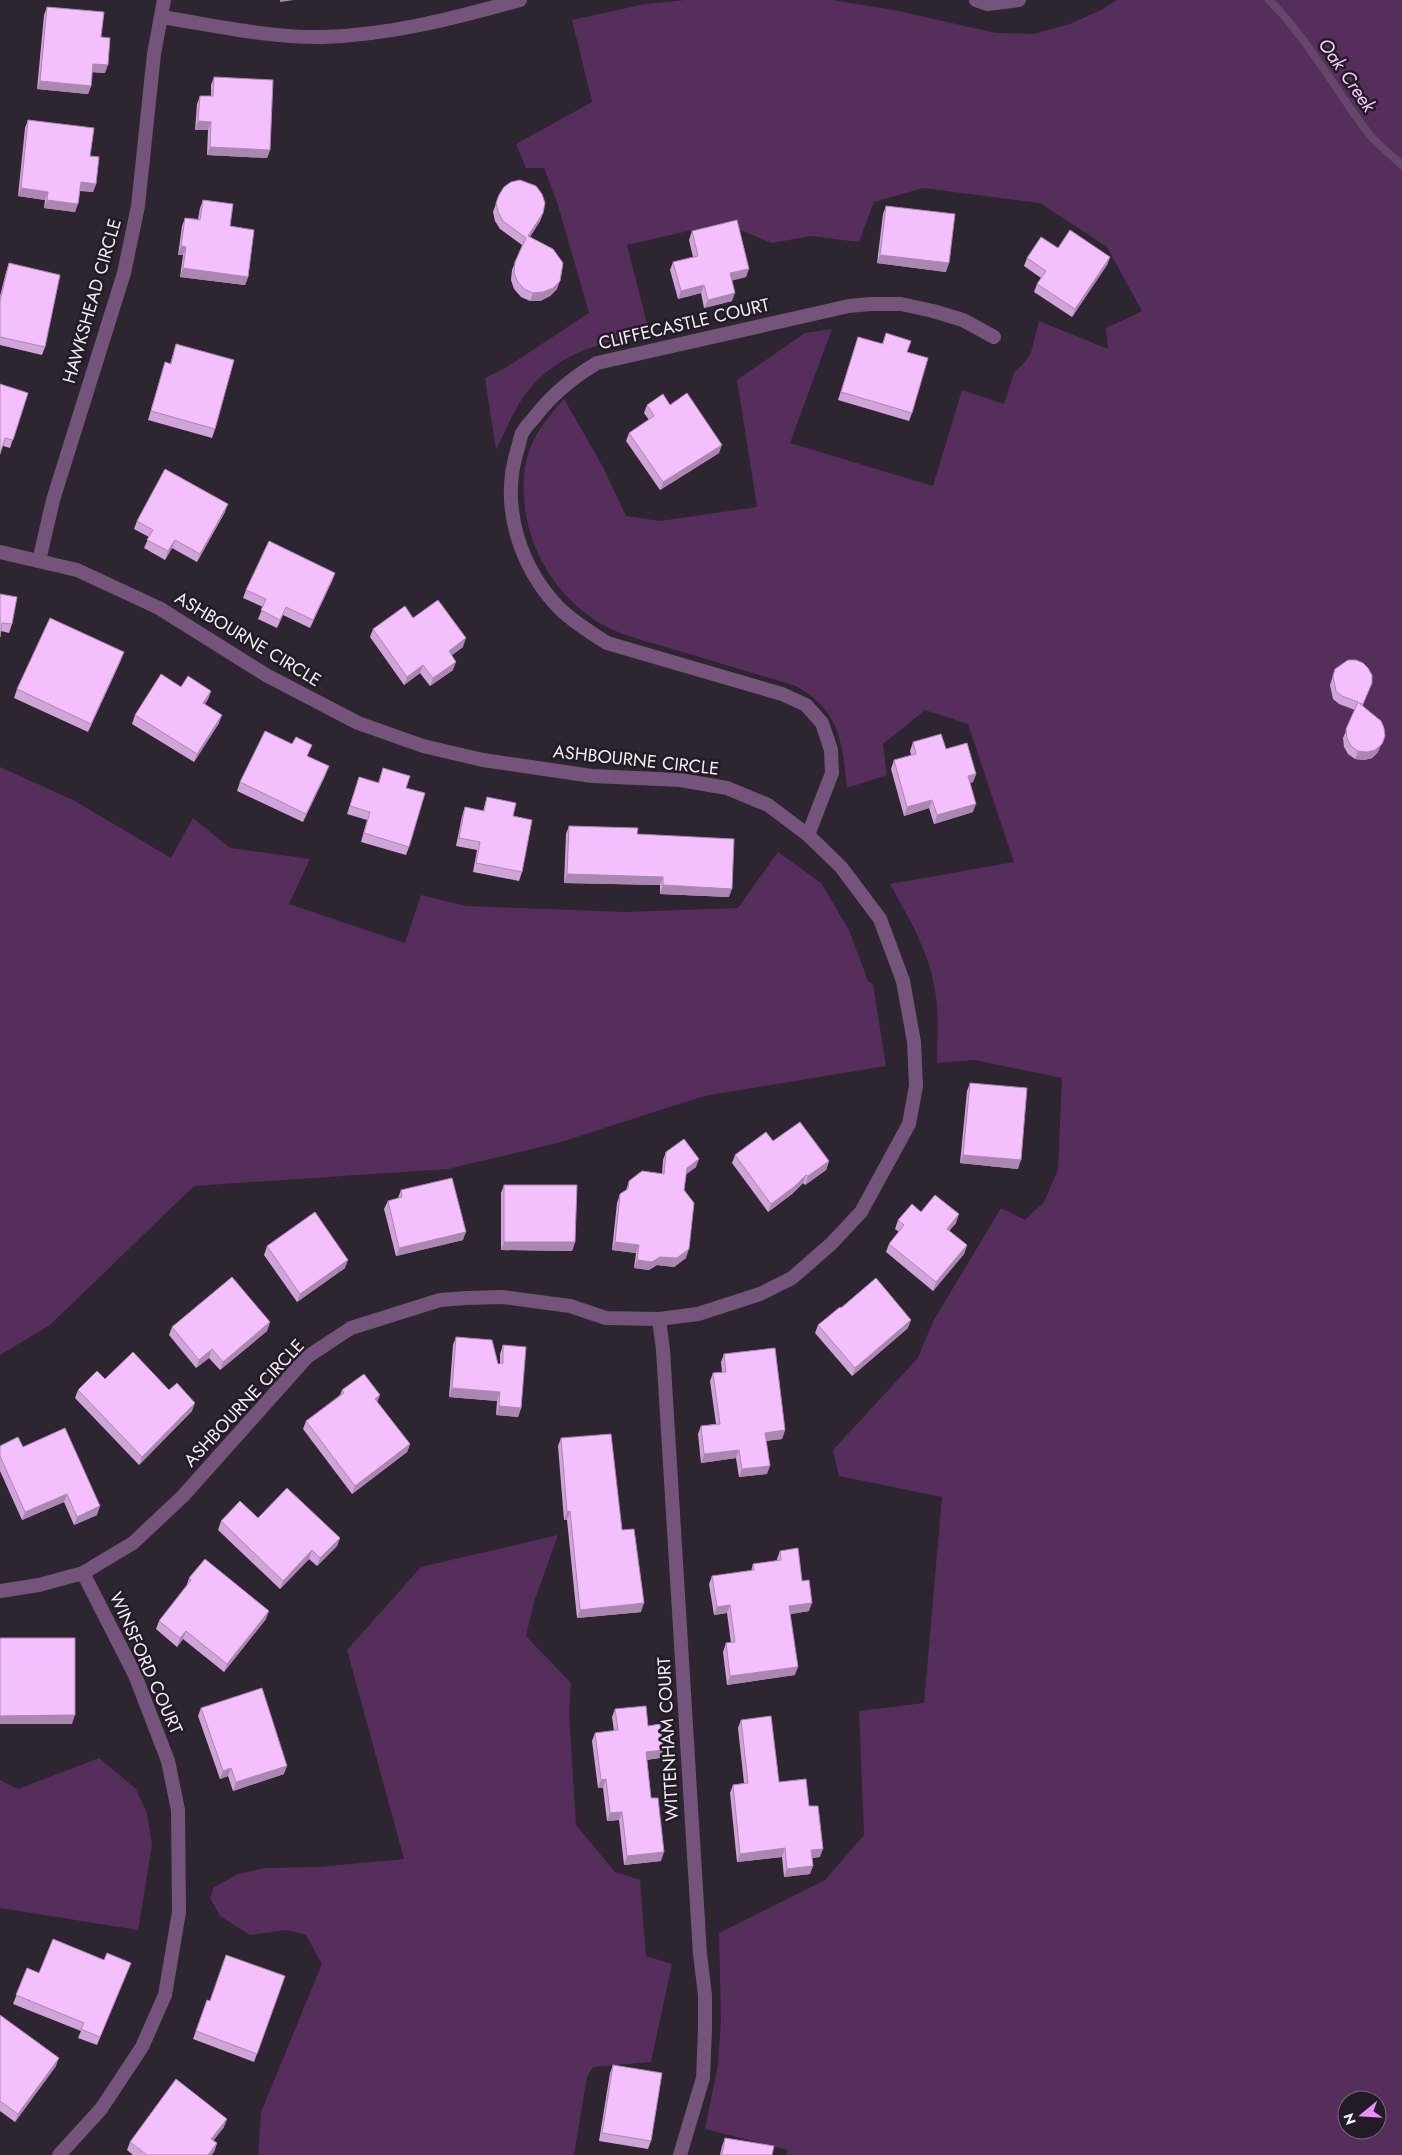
<svg xmlns="http://www.w3.org/2000/svg" width="1402" height="2155" font-family="Jost,sans-serif">
  <style>
    .green { fill: #552e5c; fill-rule: evenodd }
    .lines { fill: none; stroke-linecap: round; stroke-linejoin: round }
    .stream { stroke: #64476a; stroke-width: 8 }
    .minor { stroke: #74547a; stroke-width: 14 }
    .tertiary { stroke: #74547a; stroke-width: 14 }
    .wall { fill: #d1a4d9 }
    .shaded-wall { fill: #aa86b0 }
    .building { fill: #f3bffc; stroke: #aa86b0 }
    .labels { text-anchor: middle; dominant-baseline: central; stroke-width: 5; stroke-linejoin: round; paint-order: stroke }
    .street-label { font-size: 18px; fill: #f4eef5; stroke: #231b25 }
    .water-label { font-size: 19px; font-style: italic; fill: #f4cbfb; stroke: #231b25 }
  </style>
  <rect width="100%" height="100%" fill="#2d252f"/>
  <!-- green -->
  <path class="green" d="M 685,0 L 832,0 L 894,10 L 996,33 L 1033,34 L 1070,24 L 1101,10 L 1117,0 L 1402,0 L 1402,2155 L 786,2155 L 788,2150 L 705,2129 L 718,2065 L 721,2020 L 719,1933 L 825,1880 L 864,1835 L 859,1711 L 924,1703 L 942,1497 L 839,1476 L 833,1450 L 917,1359 L 934,1320 L 1001,1208 L 1025,1220 L 1044,1202 L 1058,1170 L 1062,1078 L 975,1060 L 937,1063 C 937,1041 939,1018 936,997 C 931,955 910,920 890,884 L 1014,862 L 968,724 L 925,710 L 883,744 L 887,775 L 847,788 C 842,741 840,711 796,686 C 756,674 716,662 676,650 C 653,643 626,637 605,626 C 562,603 530,555 525,508 C 519,459 532,434 564,399 L 603,467 L 626,516 L 660,521 L 757,507 L 737,380 L 805,333 L 832,329 L 790,443 L 933,486 L 962,390 L 1004,404 L 1014,373 L 1026,361 L 1031,352 L 1039,321 L 1108,349 L 1106,328 L 1142,311 L 1107,247 L 1040,203 L 923,188 L 874,202 L 859,242 L 811,236 L 772,243 L 723,223 L 627,245 L 649,331 C 601,344 556,352 525,395 C 513,411 505,432 496,450 L 485,378 L 507,367 L 589,313 L 558,205 L 544,168 L 526,168 L 516,144 L 592,102 L 572,20 L 645,4 ZM 1347,2100 L 1377,2100 L 1377,2130 L 1347,2130 Z
    M 0,767 L 75,801 L 171,858 L 193,818 L 230,848 L 310,859 L 289,904 L 405,943 L 421,895 L 466,906 L 625,912 L 738,908 L 778,852 L 821,883 L 849,930 L 868,981 L 873,984 L 886,1066 L 704,1096 L 561,1142 L 448,1169 L 194,1186 L 50,1325 L 0,1355 Z
    M 558,1535 L 534,1602 L 526,1636 L 571,1683 L 569,1713 L 576,1825 L 615,1872 L 640,1880 L 646,1956 L 672,1964 L 651,2062 L 593,2067 L 587,2077 L 574,2155 L 258,2155 L 261,2112 L 322,1964 L 306,1935 L 286,1930 L 250,1935 L 220,1916 L 210,1898 L 214,1887 L 238,1874 L 266,1868 L 318,1867 L 404,1859 L 347,1650 L 421,1567 Z
    M 99,1758 L 136,1789 L 147,1813 L 152,1845 L 138,1930 L 0,1908 L 0,1780 L 18,1789 Z"/>
  <g class="lines">
    <!-- stream -->
    <path class="stream" d="M 1269,0 C 1308,39 1333,86 1366,130 C 1375,143 1390,154 1402,165"/>
    <!-- minor -->
    <path class="minor" d="M 976,0 L 988,4 L 1019,0
      M 161,17 C 213,25 269,38 323,37 C 391,35 455,18 520,0
      M 39,561 L 53,500 L 124,273 L 138,206 L 154,54 L 164,0
      M 808,835 L 832,773 L 831,750 L 822,723 L 806,705 L 782,694 L 607,643 C 591,633 574,622 560,609 C 520,568 500,507 517,451 C 519,445 520,438 522,433 C 525,428 530,422 534,418 C 552,394 572,378 597,363 L 849,306 L 870,304 L 901,304 L 933,311 L 963,320 L 994,337
      M 659,1319 L 663,1350 L 700,1954 L 705,1995 L 705,2028 L 703,2078 L 680,2155
      M 59,2155 L 101,2109 L 142,2047 L 165,1995 L 179,1912 L 178,1810 L 168,1761 L 135,1675 L 83,1573"/>
    <!-- tertiary -->
    <path class="tertiary" d="M 0,552 L 77,570 L 159,608 L 266,675 L 358,723 L 423,746 L 483,760 L 592,776 L 680,780 L 727,788 L 768,805 L 808,835 L 841,867 L 880,919 L 903,981 L 914,1042 L 916,1086 L 909,1124 L 861,1212 L 831,1244 L 792,1278 L 760,1294 L 698,1314 L 659,1319 L 606,1318 L 570,1306 L 502,1297 L 467,1298 L 440,1300 L 351,1328 L 307,1357 L 183,1496 L 133,1543 L 83,1573 L 39,1585 L 0,1591"/>
  </g>
  <!-- wall -->
  <path class="wall" d="M 47,7 L 101,37 L 105,73 L 92,72 L 91,86 L 88,94 L 37,89 L 44,15 Z
    M 214,77 L 270,150 L 267,158 L 207,155 L 208,130 L 195,130 L 197,104 L 200,96 L 211,96 L 211,85 Z
    M 28,120 L 90,156 L 96,184 L 93,192 L 80,191 L 75,212 L 44,208 L 45,200 L 18,196 L 25,128 Z
    M 499,195 L 543,213 L 540,221 L 530,237 L 557,289 L 550,296 L 540,301 L 530,301 L 521,297 L 514,289 L 511,280 L 512,270 L 522,245 L 500,229 L 495,221 L 493,212 Z
    M 203,200 L 230,226 L 248,277 L 245,285 L 180,277 L 183,255 L 178,255 L 182,226 L 185,218 L 198,219 L 200,208 Z
    M 886,206 L 946,272 L 877,263 L 883,214 Z
    M 692,231 L 746,277 L 732,280 L 732,301 L 704,308 L 701,293 L 678,299 L 670,270 L 673,262 L 693,257 L 689,240 Z
    M 1058,248 L 1110,257 L 1107,265 L 1072,317 L 1034,292 L 1037,284 L 1041,278 L 1024,266 L 1027,258 Z
    M 9,263 L 45,347 L 42,355 L 0,345 L 0,296 L 6,272 Z
    M 886,333 L 907,352 L 912,413 L 909,421 L 838,400 L 858,337 L 882,344 Z
    M 176,344 L 215,429 L 212,438 L 148,420 L 165,362 L 170,364 Z
    M 0,384 L 28,393 L 10,448 L 3,446 Z
    M 647,405 L 719,453 L 660,490 L 626,441 L 629,433 L 649,420 L 644,413 Z
    M 225,512 L 197,562 L 172,548 L 165,560 L 144,548 L 149,537 L 134,529 L 137,521 Z
    M 335,573 L 332,581 L 310,628 L 283,615 L 277,628 L 258,619 L 263,607 L 243,598 L 246,590 Z
    M 0,594 L 12,624 L 9,633 L 1,631 Z
    M 413,618 L 463,647 L 452,655 L 453,670 L 430,686 L 420,673 L 404,685 L 370,637 L 373,629 Z
    M 121,660 L 88,732 L 14,698 L 17,689 Z
    M 1368,668 L 1363,706 L 1378,752 L 1372,758 L 1364,760 L 1355,759 L 1348,754 L 1344,747 L 1343,738 L 1355,710 L 1339,704 L 1333,699 L 1330,685 L 1335,669 Z
    M 181,687 L 211,691 L 208,699 L 205,704 L 219,723 L 194,762 L 132,724 L 135,715 Z
    M 913,742 L 946,749 L 976,774 L 973,782 L 970,783 L 973,812 L 934,824 L 929,808 L 904,816 L 891,769 L 894,760 L 911,755 L 910,751 Z
    M 308,756 L 326,774 L 303,822 L 237,791 L 240,782 Z
    M 383,768 L 406,788 L 409,847 L 406,855 L 361,842 L 367,820 L 347,814 L 359,777 L 378,783 Z
    M 487,797 L 513,816 L 522,872 L 519,881 L 473,872 L 477,850 L 456,846 L 462,816 L 465,807 L 483,811 Z
    M 569,826 L 729,897 L 660,894 L 660,885 L 564,883 L 566,834 Z
    M 970,1083 L 1018,1169 L 960,1163 L 967,1091 Z
    M 773,1141 L 829,1161 L 826,1170 L 805,1185 L 803,1183 L 792,1194 L 768,1212 L 732,1163 L 735,1155 Z
    M 666,1152 L 696,1167 L 686,1174 L 684,1190 L 686,1258 L 674,1267 L 657,1265 L 649,1270 L 634,1268 L 636,1253 L 612,1250 L 617,1203 L 620,1194 L 626,1190 L 629,1181 L 662,1174 L 663,1160 Z
    M 504,1185 L 575,1242 L 572,1251 L 501,1250 L 501,1193 Z
    M 401,1190 L 463,1240 L 396,1256 L 384,1209 L 388,1201 L 398,1198 Z
    M 921,1212 L 956,1223 L 949,1231 L 967,1245 L 964,1254 L 933,1291 L 886,1252 L 889,1244 L 899,1232 L 895,1229 L 898,1220 Z
    M 267,1246 L 345,1268 L 297,1302 L 264,1255 Z
    M 841,1308 L 908,1328 L 852,1376 L 815,1333 L 818,1325 Z
    M 270,1322 L 267,1331 L 220,1370 L 209,1358 L 196,1368 L 169,1335 L 172,1327 Z
    M 456,1337 L 498,1364 L 500,1364 L 500,1354 L 503,1345 L 521,1408 L 518,1417 L 496,1415 L 497,1401 L 449,1397 L 453,1345 Z
    M 724,1354 L 785,1430 L 782,1439 L 766,1441 L 767,1474 L 739,1477 L 736,1458 L 701,1463 L 698,1434 L 701,1426 L 716,1424 L 710,1381 L 713,1373 L 722,1372 L 721,1362 Z
    M 105,1379 L 169,1390 L 192,1411 L 139,1465 L 75,1398 L 78,1390 Z
    M 342,1390 L 377,1402 L 410,1444 L 407,1452 L 352,1494 L 303,1429 L 306,1421 L 340,1395 Z
    M 561,1438 L 622,1530 L 641,1612 L 577,1618 L 567,1520 L 564,1520 L 558,1446 Z
    M 0,1446 L 23,1447 L 97,1515 L 74,1525 L 64,1502 L 22,1520 L 0,1471 Z
    M 258,1518 L 340,1538 L 337,1546 L 317,1566 L 309,1559 L 280,1589 L 218,1530 L 221,1521 Z
    M 780,1551 L 802,1581 L 809,1611 L 790,1614 L 795,1675 L 727,1685 L 723,1652 L 726,1643 L 731,1643 L 727,1613 L 714,1615 L 709,1584 L 712,1576 L 751,1571 L 753,1564 L 777,1561 L 777,1559 Z
    M 189,1578 L 266,1619 L 224,1672 L 183,1639 L 177,1647 L 156,1629 L 159,1621 L 186,1587 Z
    M 201,1708 L 284,1774 L 233,1791 L 228,1776 L 220,1779 L 198,1716 Z
    M 615,1709 L 648,1726 L 660,1758 L 647,1760 L 651,1798 L 661,1861 L 624,1865 L 619,1820 L 607,1821 L 603,1788 L 598,1788 L 592,1741 L 595,1733 L 614,1731 L 612,1717 Z
    M 741,1720 L 779,1782 L 809,1806 L 820,1857 L 812,1858 L 810,1874 L 784,1877 L 782,1857 L 737,1862 L 730,1793 L 733,1785 L 744,1783 L 738,1728 Z
    M 104,1960 L 131,1963 L 97,2045 L 78,2038 L 81,2031 L 13,2004 L 27,1968 L 39,1973 Z
    M 285,1976 L 254,2062 L 193,2039 L 207,2000 L 210,2001 Z
    M 0,2015 L 56,2066 L 15,2122 L 0,2111 Z
    M 613,2065 L 651,2141 L 648,2149 L 599,2141 L 610,2073 Z
    M 224,2127 L 213,2141 L 217,2143 L 214,2152 L 211,2155 L 133,2155 L 127,2150 L 130,2142 Z
    M 725,2138 L 772,2155 L 720,2155 L 722,2146 Z"/>
  <!-- shaded-wall -->
  <path class="shaded-wall" d="M 280,0 L 294,0 L 280,2 Z
    M 93,64 L 108,65 L 105,73 L 90,72 Z
    M 40,81 L 91,86 L 88,94 L 37,89 Z
    M 198,121 L 211,122 L 208,130 L 195,130 Z
    M 210,147 L 270,150 L 267,158 L 207,155 Z
    M 81,182 L 96,184 L 93,192 L 78,190 Z
    M 21,188 L 48,192 L 45,200 L 18,196 Z
    M 47,200 L 78,204 L 75,212 L 44,208 Z
    M 543,213 L 540,221 L 525,244 L 528,236 Z
    M 181,246 L 186,247 L 183,255 L 178,255 Z
    M 880,255 L 949,263 L 946,272 L 877,263 Z
    M 1110,257 L 1107,265 L 1072,317 L 1075,309 Z
    M 183,268 L 248,277 L 245,285 L 180,277 Z
    M 749,269 L 746,277 L 727,282 L 730,273 Z
    M 560,281 L 557,289 L 550,296 L 540,301 L 530,301 L 533,293 Z
    M 704,285 L 701,293 L 678,299 L 681,291 Z
    M 735,293 L 732,301 L 704,308 L 708,300 Z
    M 722,445 L 719,453 L 660,490 L 663,482 Z
    M 228,504 L 225,512 L 197,562 L 200,554 Z
    M 175,540 L 172,548 L 165,560 L 168,551 Z
    M 335,573 L 332,581 L 310,628 L 313,620 Z
    M 286,607 L 283,615 L 277,628 L 280,620 Z
    M 466,638 L 463,647 L 446,659 L 449,651 Z
    M 124,652 L 121,660 L 88,732 L 91,724 Z
    M 456,662 L 453,670 L 430,686 L 433,678 Z
    M 423,665 L 420,673 L 404,685 L 407,677 Z
    M 211,691 L 208,699 L 200,712 L 203,703 Z
    M 222,715 L 219,723 L 194,762 L 197,754 Z
    M 1385,736 L 1378,752 L 1372,758 L 1364,760 L 1355,759 L 1358,751 Z
    M 329,766 L 326,774 L 303,822 L 306,814 Z
    M 976,774 L 973,782 L 965,784 L 968,776 Z
    M 932,800 L 929,808 L 904,816 L 907,807 Z
    M 976,804 L 973,812 L 934,824 L 937,815 Z
    M 567,874 L 663,877 L 660,885 L 564,883 Z
    M 663,885 L 732,889 L 729,897 L 660,894 Z
    M 963,1155 L 1021,1160 L 1018,1169 L 960,1163 Z
    M 699,1159 L 696,1167 L 684,1176 L 687,1168 Z
    M 829,1161 L 826,1170 L 805,1185 L 808,1176 Z
    M 806,1175 L 803,1183 L 792,1194 L 768,1212 L 771,1204 Z
    M 959,1214 L 956,1223 L 944,1237 L 947,1229 Z
    M 466,1232 L 463,1240 L 396,1256 L 399,1248 Z
    M 504,1242 L 575,1242 L 572,1251 L 501,1250 Z
    M 615,1242 L 639,1245 L 636,1253 L 612,1250 Z
    M 967,1245 L 964,1254 L 933,1291 L 936,1282 Z
    M 689,1249 L 686,1258 L 674,1267 L 657,1265 L 649,1270 L 634,1268 L 637,1260 Z
    M 348,1260 L 345,1268 L 297,1302 L 300,1294 Z
    M 911,1320 L 908,1328 L 852,1376 L 855,1368 Z
    M 270,1322 L 267,1331 L 220,1370 L 223,1362 Z
    M 212,1349 L 209,1358 L 196,1368 L 199,1360 Z
    M 452,1388 L 500,1392 L 497,1401 L 449,1397 Z
    M 380,1395 L 377,1403 L 375,1399 Z
    M 195,1403 L 192,1411 L 139,1465 L 142,1457 Z
    M 499,1406 L 521,1408 L 518,1417 L 496,1415 Z
    M 785,1430 L 782,1439 L 762,1441 L 765,1433 Z
    M 410,1444 L 407,1452 L 352,1494 L 355,1486 Z
    M 739,1450 L 736,1458 L 701,1463 L 704,1454 Z
    M 770,1466 L 767,1474 L 739,1477 L 742,1469 Z
    M 67,1494 L 64,1502 L 22,1520 L 25,1512 Z
    M 100,1506 L 97,1515 L 74,1525 L 77,1517 Z
    M 570,1511 L 567,1520 L 564,1520 L 567,1512 Z
    M 340,1538 L 337,1546 L 317,1566 L 320,1558 Z
    M 312,1550 L 309,1559 L 280,1589 L 283,1581 Z
    M 644,1603 L 641,1612 L 577,1618 L 580,1610 Z
    M 812,1603 L 809,1611 L 786,1615 L 789,1606 Z
    M 730,1605 L 727,1613 L 714,1615 L 717,1607 Z
    M 269,1611 L 266,1619 L 224,1672 L 227,1664 Z
    M 186,1631 L 183,1639 L 177,1647 L 180,1638 Z
    M 798,1667 L 795,1675 L 727,1685 L 730,1676 Z
    M 75,1715 L 72,1724 L 0,1724 L 0,1716 Z
    M 663,1750 L 660,1758 L 643,1760 L 646,1752 Z
    M 287,1766 L 284,1774 L 233,1791 L 236,1782 Z
    M 231,1768 L 228,1776 L 220,1779 L 223,1771 Z
    M 606,1779 L 603,1788 L 598,1788 L 601,1780 Z
    M 622,1812 L 619,1820 L 607,1821 L 610,1813 Z
    M 785,1848 L 782,1857 L 737,1862 L 740,1854 Z
    M 823,1849 L 820,1857 L 808,1858 L 811,1850 Z
    M 664,1852 L 661,1861 L 624,1865 L 627,1856 Z
    M 813,1866 L 810,1874 L 784,1877 L 787,1869 Z
    M 59,2058 L 56,2066 L 15,2122 L 18,2114 Z
    M 227,2119 L 224,2127 L 208,2147 L 211,2139 Z
    M 217,2143 L 214,2152 L 211,2155 L 208,2155 Z"/>
  <!-- building -->
  <path class="building" d="M 47,7 L 104,12 L 101,37 L 110,38 L 108,65 L 93,64 L 91,86 L 40,81 Z
    M 214,77 L 273,80 L 270,150 L 210,147 L 211,122 L 198,121 L 200,96 L 213,96 Z
    M 28,120 L 94,128 L 90,156 L 99,157 L 96,184 L 81,182 L 78,204 L 47,200 L 48,192 L 21,188 Z
    M 520,180 L 536,186 L 542,194 L 545,203 L 543,213 L 528,236 L 553,249 L 563,263 L 560,281 L 553,288 L 543,292 L 533,293 L 524,289 L 517,281 L 514,272 L 515,262 L 526,238 L 503,221 L 498,212 L 496,203 L 499,195 L 504,187 L 511,182 Z
    M 203,200 L 233,204 L 230,226 L 254,230 L 248,277 L 183,268 L 186,247 L 181,246 L 185,218 L 200,220 Z
    M 886,206 L 955,214 L 949,263 L 880,255 Z
    M 737,220 L 749,269 L 730,273 L 735,293 L 708,300 L 704,285 L 681,291 L 673,262 L 698,256 L 692,231 Z
    M 1070,230 L 1110,257 L 1075,309 L 1037,284 L 1046,271 L 1027,258 L 1041,237 L 1058,248 Z
    M 9,263 L 60,275 L 45,347 L 0,337 L 0,301 Z
    M 886,333 L 911,341 L 907,352 L 928,358 L 912,413 L 841,392 L 858,337 L 883,344 Z
    M 176,344 L 234,360 L 215,429 L 151,411 L 165,362 L 171,364 Z
    M 0,384 L 28,393 L 13,440 L 5,438 L 0,454 Z
    M 687,393 L 722,445 L 663,482 L 629,433 L 654,416 L 647,405 L 663,394 L 670,405 Z
    M 165,469 L 228,504 L 200,554 L 175,540 L 168,551 L 147,540 L 153,530 L 137,521 Z
    M 269,541 L 335,573 L 313,620 L 286,607 L 280,620 L 261,610 L 266,599 L 246,590 Z
    M 0,594 L 17,597 L 12,624 L 2,623 L 0,637 Z
    M 438,600 L 466,638 L 449,651 L 456,662 L 433,678 L 423,665 L 407,677 L 373,629 L 405,606 L 413,618 Z
    M 50,618 L 124,652 L 91,724 L 17,689 Z
    M 1348,660 L 1356,660 L 1363,663 L 1368,668 L 1372,675 L 1372,683 L 1363,704 L 1359,703 L 1381,721 L 1384,728 L 1385,736 L 1382,744 L 1375,750 L 1367,752 L 1358,751 L 1351,746 L 1347,738 L 1346,729 L 1358,702 L 1342,696 L 1336,691 L 1333,676 L 1335,669 Z
    M 161,674 L 181,687 L 188,676 L 211,691 L 203,703 L 222,715 L 197,754 L 135,715 Z
    M 265,731 L 292,744 L 296,737 L 312,745 L 307,756 L 329,766 L 306,814 L 240,782 Z
    M 941,734 L 946,749 L 967,743 L 976,774 L 968,776 L 976,804 L 937,815 L 932,800 L 907,807 L 894,760 L 916,754 L 913,742 Z
    M 383,768 L 410,776 L 406,788 L 425,793 L 409,847 L 364,833 L 370,812 L 350,806 L 359,777 L 379,783 Z
    M 487,797 L 516,803 L 513,816 L 532,820 L 522,872 L 476,863 L 480,842 L 459,838 L 465,807 L 484,811 Z
    M 569,826 L 638,828 L 637,834 L 734,839 L 732,889 L 663,885 L 663,877 L 567,874 Z
    M 970,1083 L 1027,1088 L 1021,1160 L 963,1155 Z
    M 800,1122 L 829,1161 L 808,1176 L 806,1175 L 795,1186 L 771,1204 L 735,1155 L 766,1132 L 773,1141 Z
    M 684,1139 L 699,1159 L 687,1168 L 684,1190 L 694,1203 L 689,1249 L 677,1258 L 660,1257 L 652,1262 L 637,1260 L 639,1245 L 615,1242 L 620,1194 L 628,1189 L 629,1181 L 642,1171 L 664,1174 L 666,1152 Z
    M 452,1178 L 466,1232 L 399,1248 L 388,1201 L 402,1197 L 401,1190 Z
    M 504,1185 L 577,1185 L 575,1242 L 504,1242 Z
    M 935,1195 L 959,1214 L 947,1229 L 967,1245 L 936,1282 L 889,1244 L 904,1225 L 898,1220 L 912,1204 L 921,1212 Z
    M 315,1212 L 348,1260 L 300,1294 L 267,1246 Z
    M 232,1277 L 270,1322 L 223,1362 L 212,1349 L 199,1360 L 172,1327 Z
    M 876,1278 L 911,1320 L 855,1368 L 818,1325 L 840,1307 L 841,1308 Z
    M 456,1337 L 492,1340 L 498,1364 L 503,1363 L 503,1345 L 526,1347 L 521,1408 L 499,1406 L 500,1392 L 452,1388 Z
    M 775,1348 L 785,1430 L 765,1433 L 770,1466 L 742,1469 L 739,1450 L 704,1454 L 701,1426 L 720,1424 L 713,1373 L 726,1372 L 724,1354 Z
    M 133,1352 L 169,1390 L 177,1383 L 195,1403 L 142,1457 L 78,1390 L 97,1371 L 105,1379 Z
    M 364,1374 L 380,1395 L 375,1399 L 410,1444 L 355,1486 L 306,1421 L 344,1393 L 342,1390 Z
    M 65,1428 L 100,1506 L 77,1517 L 67,1494 L 25,1512 L 0,1456 L 0,1446 L 18,1437 L 23,1447 Z
    M 611,1434 L 622,1530 L 634,1529 L 644,1603 L 580,1610 L 570,1511 L 567,1512 L 561,1438 Z
    M 287,1488 L 340,1538 L 320,1558 L 312,1550 L 283,1581 L 221,1521 L 240,1501 L 258,1518 Z
    M 798,1548 L 802,1581 L 809,1580 L 812,1603 L 789,1606 L 798,1667 L 730,1676 L 726,1643 L 735,1642 L 730,1605 L 717,1607 L 712,1576 L 754,1570 L 753,1564 L 781,1560 L 780,1551 Z
    M 205,1559 L 269,1611 L 227,1664 L 186,1631 L 180,1638 L 159,1621 L 191,1580 L 189,1578 Z
    M 0,1638 L 75,1638 L 75,1715 L 0,1716 Z
    M 262,1688 L 287,1766 L 236,1782 L 231,1768 L 223,1771 L 201,1708 Z
    M 646,1706 L 648,1726 L 660,1724 L 663,1750 L 646,1752 L 651,1798 L 658,1798 L 664,1852 L 627,1856 L 622,1812 L 610,1813 L 606,1779 L 601,1780 L 595,1733 L 618,1730 L 615,1709 Z
    M 771,1716 L 779,1782 L 806,1779 L 809,1806 L 818,1806 L 823,1849 L 811,1850 L 813,1866 L 787,1869 L 785,1848 L 740,1854 L 733,1785 L 748,1783 L 741,1720 Z
    M 53,1939 L 104,1960 L 107,1953 L 131,1963 L 100,2037 L 81,2029 L 84,2023 L 16,1995 L 27,1968 L 39,1973 Z
    M 226,1955 L 285,1976 L 257,2054 L 196,2031 L 207,2000 L 210,2001 Z
    M 0,2015 L 59,2058 L 18,2114 L 0,2101 Z
    M 613,2065 L 662,2073 L 651,2141 L 602,2133 Z
    M 176,2079 L 227,2119 L 211,2139 L 217,2143 L 208,2155 L 147,2155 L 130,2142 Z
    M 725,2138 L 774,2146 L 772,2155 L 722,2155 Z"/>
  <g class="labels">
    <!-- street labels -->
    <g class="street-label">
      <text transform="translate(92 301) rotate(-74)">HAWKSHEAD CIRCLE</text>
      <text transform="translate(684 324) rotate(-13)">CLIFFECASTLE COURT</text>
      <text transform="translate(248 639) rotate(31)">ASHBOURNE CIRCLE</text>
      <text transform="translate(636 760) rotate(6)">ASHBOURNE CIRCLE</text>
      <text transform="translate(244 1403) rotate(-47)">ASHBOURNE CIRCLE</text>
      <text transform="translate(146 1663) rotate(66)">WINSFORD COURT</text>
      <text transform="translate(668 1739) rotate(-93)">WITTENHAM COURT</text>
    </g>
    <!-- water labels -->
    <g class="water-label">
      <text transform="translate(1347 75) rotate(55)">Oak Creek</text>
    </g>
  </g>
  <!-- north arrow -->
  <g transform="translate(1362 2115) rotate(252)"><circle r="24" fill="#231b25" stroke="#776f78"/>
  <path d="M0-4L9 19L0 12L-9 19Z" fill="#eb8dfc"/>
  <text y="-8" font-size="14" font-weight="bold" text-anchor="middle" fill="#f4eef5">N</text>
  </g>
</svg>
